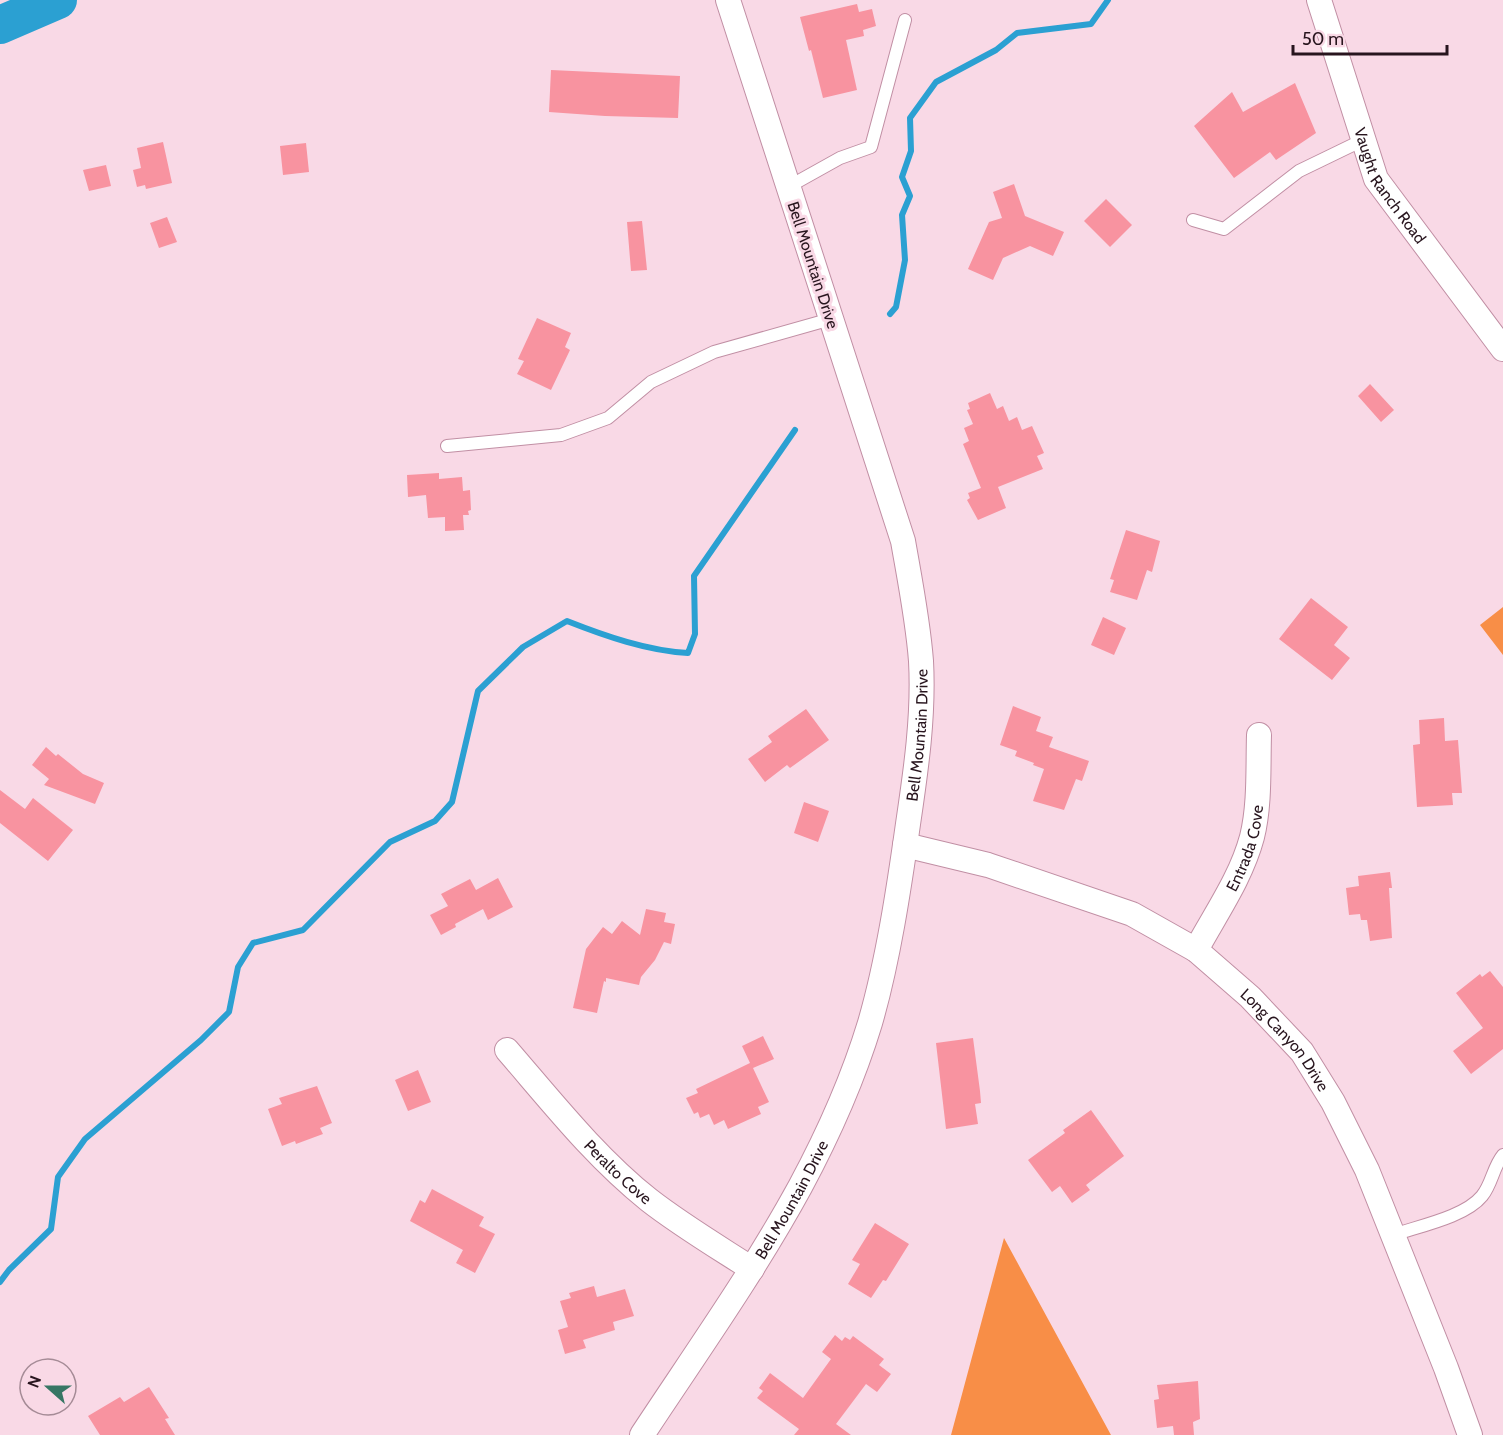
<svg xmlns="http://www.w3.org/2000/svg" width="1503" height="1435" font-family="Cabin,sans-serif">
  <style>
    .forest { fill: #f88e47 }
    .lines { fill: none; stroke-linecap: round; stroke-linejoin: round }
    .stream { stroke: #2ba0d2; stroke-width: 6 }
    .river { stroke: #2ba0d2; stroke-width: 38 }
    .building { fill: #f893a0 }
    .lane-casing { stroke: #c18fa4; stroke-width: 14 }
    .street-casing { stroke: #c18fa4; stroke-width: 26 }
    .lane { stroke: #fff; stroke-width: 12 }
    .street { stroke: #fff; stroke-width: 24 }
    .labels { text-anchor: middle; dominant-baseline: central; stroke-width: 6; stroke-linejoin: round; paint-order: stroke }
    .street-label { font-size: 16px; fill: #28151e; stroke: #f9d9e6 }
  </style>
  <rect width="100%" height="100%" fill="#f9d9e6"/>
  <!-- forest -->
  <path class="forest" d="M 1503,607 L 1503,655 L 1480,625 Z
    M 1004,1238 L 1111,1435 L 951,1435 Z"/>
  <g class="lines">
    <!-- stream -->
    <path class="stream" d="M 890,314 L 896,307 L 905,260 L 902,215 L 910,196 L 902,177 L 911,151 L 910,118 L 936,82 L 996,50 L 1017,33 L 1091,24 L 1108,0
      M 0,1282 L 9,1270 L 51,1229 L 58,1177 L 85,1139 L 201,1040 L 229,1012 L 238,967 L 253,943 L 303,930 L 390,842 L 435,821 L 452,802 L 478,691 L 523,647 L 567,621 C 605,636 648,651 688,653 L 695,634 L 694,576 L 795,430"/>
    <!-- river -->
    <path class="river" d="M 0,25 L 58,0"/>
  </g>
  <!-- building -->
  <path class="building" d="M 857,4 L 859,12 L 872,9 L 876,26 L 863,30 L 864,36 L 846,40 L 857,90 L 823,98 L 811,50 L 809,51 L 800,17 Z
    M 551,70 L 680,76 L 678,118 L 605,116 L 549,112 Z
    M 1295,83 L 1316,133 L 1276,160 L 1270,152 L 1234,178 L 1194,126 L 1232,92 L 1243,112 Z
    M 163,142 L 172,183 L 146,189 L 145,185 L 137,187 L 133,170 L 141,168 L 137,148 Z
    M 306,143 L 309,172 L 283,175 L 280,146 Z
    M 106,165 L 111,186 L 89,191 L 83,170 Z
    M 1014,184 L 1025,216 L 1064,232 L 1053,256 L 1030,246 L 1003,258 L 993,280 L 968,269 L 989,222 L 1002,218 L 993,192 Z
    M 1106,199 L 1132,225 L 1110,247 L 1084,221 Z
    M 167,217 L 177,242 L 159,248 L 150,223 Z
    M 642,221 L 647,270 L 631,271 L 627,222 Z
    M 537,318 L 571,333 L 565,347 L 570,350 L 551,390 L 517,374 L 524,361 L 518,359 Z
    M 1370,384 L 1394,410 L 1381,422 L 1358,396 Z
    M 990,393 L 997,409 L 1003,406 L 1009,421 L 1017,417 L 1022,430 L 1032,426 L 1044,453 L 1037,456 L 1043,469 L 998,487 L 1006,508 L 978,520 L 967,500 L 970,498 L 968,493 L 981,488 L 963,444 L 969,441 L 964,428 L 973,424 L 967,410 L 970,409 L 968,403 Z
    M 439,473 L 439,479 L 462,477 L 463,491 L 470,490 L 471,510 L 468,511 L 469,515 L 463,515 L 464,530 L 445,531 L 445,517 L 428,518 L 426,495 L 408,497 L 407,475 Z
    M 1126,530 L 1160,541 L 1152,572 L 1147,570 L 1137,600 L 1110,592 L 1114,580 L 1110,579 Z
    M 1311,598 L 1348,627 L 1334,645 L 1350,658 L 1332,680 L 1279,639 Z
    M 1103,617 L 1126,628 L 1114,655 L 1091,645 Z
    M 1013,706 L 1041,717 L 1036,731 L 1053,737 L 1049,747 L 1089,761 L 1082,781 L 1076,779 L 1064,810 L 1033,801 L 1044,769 L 1033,765 L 1034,763 L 1015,756 L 1017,751 L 1000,745 Z
    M 806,709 L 829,740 L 790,768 L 787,765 L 765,782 L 748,759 L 772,742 L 768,736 Z
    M 1444,718 L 1445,741 L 1458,740 L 1462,793 L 1452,793 L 1453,805 L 1417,807 L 1413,745 L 1420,744 L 1419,720 Z
    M 46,747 L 56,756 L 58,754 L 83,774 L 104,783 L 95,804 L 44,785 L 49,779 L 32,765 Z
    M 0,790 L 25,809 L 33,798 L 73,830 L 48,861 L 0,823 Z
    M 804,802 L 829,811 L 818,842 L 794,833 Z
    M 1390,872 L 1392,888 L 1389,888 L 1392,938 L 1370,941 L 1367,920 L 1361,920 L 1360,914 L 1349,915 L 1346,888 L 1359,886 L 1358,876 Z
    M 498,878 L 513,907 L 488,920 L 483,909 L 455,924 L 456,927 L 441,935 L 430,915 L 448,906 L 441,894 L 470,879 L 476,890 Z
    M 646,909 L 666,913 L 664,922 L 675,924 L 671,944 L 664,942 L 655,960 L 641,977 L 639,985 L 606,978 L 606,982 L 604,981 L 597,1013 L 573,1008 L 586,949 L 603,927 L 612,934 L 622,921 L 640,935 Z
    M 1490,971 L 1503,987 L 1503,1049 L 1471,1074 L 1453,1051 L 1483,1028 L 1456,993 L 1480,974 L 1482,977 Z
    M 763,1036 L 774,1059 L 753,1068 L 769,1102 L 758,1107 L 761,1114 L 728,1129 L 724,1120 L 714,1125 L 709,1114 L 700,1118 L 698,1112 L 694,1114 L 686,1098 L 698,1093 L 696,1089 L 750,1063 L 742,1046 Z
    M 973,1038 L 980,1091 L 981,1103 L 975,1104 L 978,1124 L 946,1129 L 936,1043 Z
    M 418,1070 L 431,1102 L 408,1111 L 395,1080 Z
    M 317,1086 L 332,1123 L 320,1128 L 323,1134 L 296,1144 L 295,1141 L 282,1146 L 268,1109 L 282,1104 L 279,1098 Z
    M 1091,1110 L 1124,1156 L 1086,1185 L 1090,1190 L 1072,1203 L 1060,1186 L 1052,1192 L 1028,1160 L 1065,1133 L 1063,1130 Z
    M 432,1189 L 484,1217 L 479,1226 L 495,1234 L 475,1273 L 456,1263 L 463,1250 L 410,1221 L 420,1200 L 425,1203 Z
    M 875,1223 L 909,1244 L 886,1281 L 883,1280 L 871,1298 L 848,1284 L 860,1264 L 852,1260 Z
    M 594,1286 L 597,1297 L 625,1289 L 634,1316 L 613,1322 L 615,1330 L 583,1340 L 586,1348 L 565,1354 L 558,1330 L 568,1327 L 560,1301 L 571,1298 L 569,1293 Z
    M 835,1335 L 842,1341 L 845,1337 L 850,1340 L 853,1336 L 884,1359 L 879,1365 L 891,1374 L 877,1392 L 866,1384 L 836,1424 L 851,1435 L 794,1435 L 799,1429 L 757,1398 L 763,1391 L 759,1388 L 770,1373 L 803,1398 L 831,1359 L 822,1352 Z
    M 1198,1381 L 1200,1419 L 1193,1422 L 1194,1435 L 1174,1435 L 1173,1426 L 1157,1428 L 1154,1400 L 1159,1399 L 1157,1385 Z
    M 149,1387 L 169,1418 L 165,1419 L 175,1435 L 100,1435 L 88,1416 L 120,1397 L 124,1402 Z"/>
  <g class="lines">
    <!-- lane casing -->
    <g class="lane-casing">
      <path id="lane" d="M 788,187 L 840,158 L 871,147 L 905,20
        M 1193,220 L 1224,229 L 1299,171 L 1363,140
        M 447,446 L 561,435 L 608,418 L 651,382 L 714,352 L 831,319
        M 1393,1235 C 1419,1226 1465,1217 1482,1196 C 1492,1184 1493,1167 1503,1155"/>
    </g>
    <!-- street casing -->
    <g class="street-casing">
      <g id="street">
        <path id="s1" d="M 1319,0 L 1376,179 L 1503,349"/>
        <path id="s2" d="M 905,845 L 988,865 L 1132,914 L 1196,950 L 1250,997 L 1302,1052 L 1333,1102 L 1367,1170 L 1446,1368 L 1470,1435"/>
        <path id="s3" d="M 1196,950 C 1216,913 1241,878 1252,837 C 1260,805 1258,768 1259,735"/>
        <path id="s4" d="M 507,1050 C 552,1102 595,1157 649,1200 C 681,1225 718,1247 752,1269"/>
        <path id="s5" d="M 642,1435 C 696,1353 753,1273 800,1187 C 828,1135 853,1079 870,1023 C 888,961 899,888 908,824 C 916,770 924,715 921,661 C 918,621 910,581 903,541 L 728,0"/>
      </g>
    </g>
    <!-- lane -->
    <use href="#lane" class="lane"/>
    <!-- street -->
    <use href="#street" class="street"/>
  </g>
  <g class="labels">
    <!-- street labels -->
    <g class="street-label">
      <text stroke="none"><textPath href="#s1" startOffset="200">Vaught Ranch Road</textPath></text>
      <text transform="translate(813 265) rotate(72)">Bell Mountain Drive</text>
      <text stroke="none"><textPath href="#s5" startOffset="765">Bell Mountain Drive</textPath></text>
      <text stroke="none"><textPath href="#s3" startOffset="114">Entrada Cove</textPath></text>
      <text stroke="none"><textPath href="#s2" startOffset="438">Long Canyon Drive</textPath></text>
      <text stroke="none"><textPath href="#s4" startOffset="165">Peralto Cove</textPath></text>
      <text stroke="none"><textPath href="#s5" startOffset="279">Bell Mountain Drive</textPath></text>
    </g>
  </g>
  <!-- north arrow -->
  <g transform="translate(48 1387) rotate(291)"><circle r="28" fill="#f9d9e6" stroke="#a58b96" stroke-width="1.5"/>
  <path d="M0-4.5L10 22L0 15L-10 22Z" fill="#377664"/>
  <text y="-9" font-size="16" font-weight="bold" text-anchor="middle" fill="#28151e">N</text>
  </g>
  <!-- scale -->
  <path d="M1293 45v9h154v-9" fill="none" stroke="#28151e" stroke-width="3"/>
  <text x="1302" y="45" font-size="18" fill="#28151e" stroke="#f9d9e6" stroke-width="4.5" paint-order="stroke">50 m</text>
</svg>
